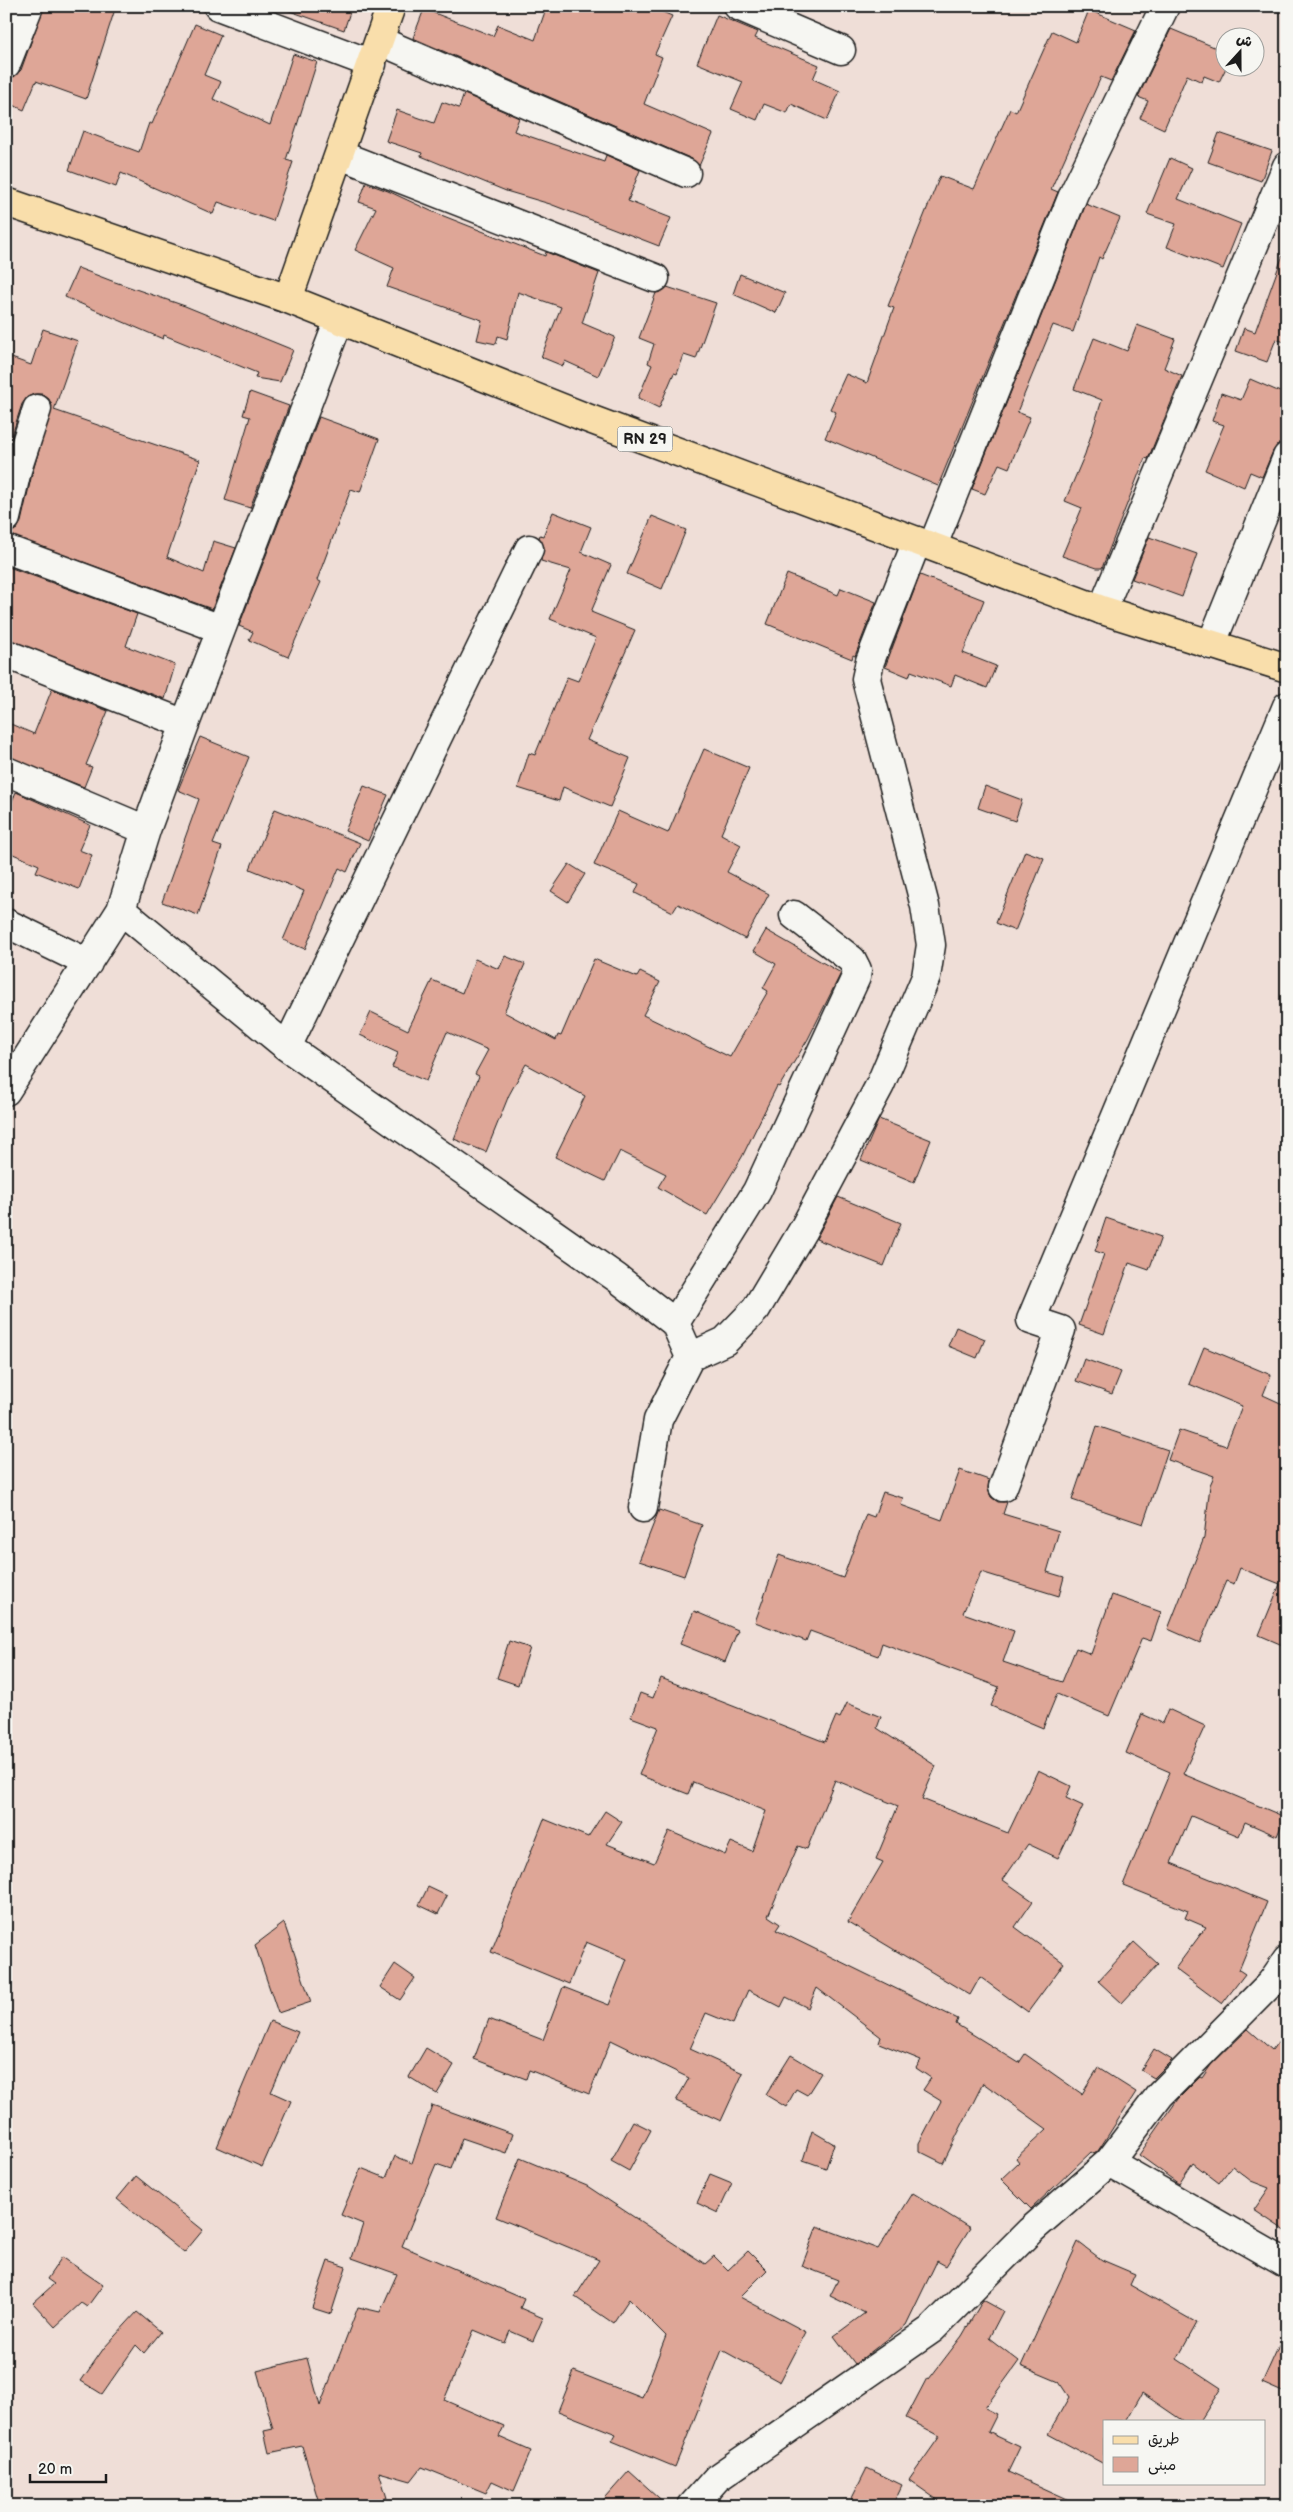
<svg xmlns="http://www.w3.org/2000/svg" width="1293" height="2512" font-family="'Balsamiq Sans','Playpen Sans Arabic',sans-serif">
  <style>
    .building { fill: #dea697; stroke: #1c1c1c }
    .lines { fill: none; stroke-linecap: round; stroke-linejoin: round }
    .minor-casing { stroke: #1c1c1c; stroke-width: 31 }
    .major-casing { stroke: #1c1c1c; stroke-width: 31 }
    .minor { stroke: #f6f6f2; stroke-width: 28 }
    .major { stroke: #f9deab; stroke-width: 28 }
    .labels { text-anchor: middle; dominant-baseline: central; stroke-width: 4; stroke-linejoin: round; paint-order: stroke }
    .shield { fill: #f6f6f2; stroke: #5d5d5c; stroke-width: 1 }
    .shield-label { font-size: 15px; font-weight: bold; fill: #1c1c1c }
  </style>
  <rect width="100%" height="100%" fill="#efded7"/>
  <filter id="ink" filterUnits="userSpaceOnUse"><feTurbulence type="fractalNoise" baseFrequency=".02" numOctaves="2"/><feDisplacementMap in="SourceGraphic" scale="10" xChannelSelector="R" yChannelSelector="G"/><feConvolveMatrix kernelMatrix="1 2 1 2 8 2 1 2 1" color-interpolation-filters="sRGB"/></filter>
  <g filter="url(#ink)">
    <!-- building -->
    <path class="building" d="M 44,6 L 116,6 L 86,99 L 36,81 L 24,110 L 6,102 L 6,79 L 15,76 L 21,70 Z
      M 285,6 L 352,6 L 344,30 L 284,9 Z
      M 547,6 L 648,6 L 672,16 L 655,54 L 662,57 L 644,104 L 713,134 L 699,166 L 692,159 L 413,38 L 424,9 L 493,36 L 498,25 L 535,40 Z
      M 1089,10 L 1136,30 L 1111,81 L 1101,77 L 1051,189 L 1058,192 L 938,486 L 825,438 L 836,412 L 830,409 L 846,374 L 867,383 L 894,308 L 888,306 L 940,176 L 974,189 L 1010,109 L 1016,112 L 1052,31 L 1076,42 Z
      M 717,15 L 758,32 L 755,38 L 819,65 L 813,79 L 840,91 L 827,120 L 791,104 L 787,113 L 764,104 L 757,120 L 731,109 L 743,82 L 697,63 Z
      M 195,24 L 221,35 L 204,75 L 221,82 L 213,99 L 270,125 L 293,54 L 317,62 L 286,160 L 293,162 L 273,221 L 218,202 L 213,214 L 121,173 L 116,187 L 69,170 L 83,131 L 139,152 L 149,123 L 152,124 Z
      M 1171,29 L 1226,52 L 1226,68 L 1219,82 L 1204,76 L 1202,82 L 1187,75 L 1164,129 L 1140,118 L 1148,101 L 1138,97 Z
      M 464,94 L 519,118 L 514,131 L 604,162 L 606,155 L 640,170 L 628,201 L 671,218 L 659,246 L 550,204 L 506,191 L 421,156 L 422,153 L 386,141 L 397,110 L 434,123 L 442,102 L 459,108 Z
      M 1219,133 L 1272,151 L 1261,181 L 1208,162 Z
      M 1170,158 L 1192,168 L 1178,199 L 1241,224 L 1223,269 L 1167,247 L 1176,224 L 1147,214 Z
      M 366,183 L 388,191 L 431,211 L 545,256 L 546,252 L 599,273 L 582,323 L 615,337 L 598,376 L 565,361 L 563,366 L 541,357 L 561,307 L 518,292 L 507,339 L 498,336 L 496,344 L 477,340 L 482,320 L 387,287 L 394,268 L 355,250 L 376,208 L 359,202 Z
      M 1086,204 L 1120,218 L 1102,259 L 1099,257 L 1073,332 L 1053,325 L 1017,412 L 1030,417 L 1009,468 L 999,464 L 985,494 L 972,489 Z
      M 1284,252 L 1287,253 L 1287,343 L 1276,339 L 1267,362 L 1236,351 L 1244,328 L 1255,332 Z
      M 78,268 L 112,281 L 185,306 L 293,350 L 280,382 L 255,378 L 257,373 L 164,335 L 163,339 L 65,297 Z
      M 740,274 L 785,293 L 776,313 L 733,294 Z
      M 667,287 L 716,303 L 696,359 L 684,355 L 677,374 L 674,373 L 659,408 L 638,398 L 652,365 L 648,363 L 654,344 L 639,338 L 656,293 Z
      M 1137,325 L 1175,339 L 1164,368 L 1182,376 L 1148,459 L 1145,458 L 1102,568 L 1097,568 L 1062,556 L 1082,508 L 1065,501 L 1085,454 L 1102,400 L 1074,389 L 1094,338 L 1127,351 Z
      M 43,329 L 78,341 L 54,410 L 200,460 L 167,557 L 204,573 L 213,541 L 236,548 L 212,609 L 6,534 L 17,529 L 21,522 L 32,474 L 52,406 L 49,399 L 42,394 L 34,394 L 27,397 L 22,404 L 11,438 L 6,437 L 6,356 L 31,365 Z
      M 1250,379 L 1287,395 L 1287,442 L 1278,444 L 1273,451 L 1262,477 L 1250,472 L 1244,487 L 1205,470 L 1224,425 L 1212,421 L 1221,393 L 1241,400 Z
      M 250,392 L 289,406 L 250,508 L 225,500 L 250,417 L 243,415 Z
      M 319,417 L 379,439 L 360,492 L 351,489 L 317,580 L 321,582 L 288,657 L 249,640 L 253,632 L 239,626 Z
      M 553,512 L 591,527 L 581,552 L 611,565 L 591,612 L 635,630 L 587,740 L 630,758 L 610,807 L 563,787 L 559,801 L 518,788 L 529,753 L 535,755 L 567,677 L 578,681 L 596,638 L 550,619 L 571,570 L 541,561 L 544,547 L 539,538 L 540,535 L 543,536 Z
      M 652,516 L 686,530 L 662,589 L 627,574 Z
      M 1149,537 L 1197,554 L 1182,597 L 1132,579 Z
      M 6,566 L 137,614 L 126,646 L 175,665 L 165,699 L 6,639 Z
      M 787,574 L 838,595 L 841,588 L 876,602 L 855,656 L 853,655 L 852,659 L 767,624 Z
      M 920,575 L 984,600 L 963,653 L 996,666 L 987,688 L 955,675 L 951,686 L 911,671 L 909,677 L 885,667 Z
      M 52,689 L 108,711 L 86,765 L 92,767 L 84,787 L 6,756 L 6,722 L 34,734 Z
      M 200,737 L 249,757 L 213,844 L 222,847 L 198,915 L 162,902 L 199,799 L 178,790 Z
      M 704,749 L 749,768 L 721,834 L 741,845 L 727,872 L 769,894 L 745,939 L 678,904 L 673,912 L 635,893 L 639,884 L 594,865 L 618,811 L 668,833 Z
      M 364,786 L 388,795 L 368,841 L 345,831 Z
      M 985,786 L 1022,800 L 1015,821 L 978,808 Z
      M 16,792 L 90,825 L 79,850 L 92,855 L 79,889 L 36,872 L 39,865 L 6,851 L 6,815 Z
      M 275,809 L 360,843 L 347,872 L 339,868 L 305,949 L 283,940 L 304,891 L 250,869 Z
      M 1025,851 L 1044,858 L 1015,931 L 996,923 Z
      M 569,864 L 585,874 L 568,902 L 551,891 Z
      M 766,930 L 841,973 L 808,1039 L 779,1087 L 777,1086 L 742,1157 L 707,1215 L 658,1187 L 666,1174 L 620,1151 L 605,1181 L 555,1157 L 585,1096 L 526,1064 L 509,1095 L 486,1152 L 454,1139 L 479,1076 L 475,1074 L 488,1050 L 447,1032 L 426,1081 L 392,1067 L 398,1053 L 360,1035 L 371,1012 L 408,1030 L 432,980 L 462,993 L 475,959 L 499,969 L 505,956 L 525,964 L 504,1012 L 556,1040 L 558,1035 L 561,1036 L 594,959 L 637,977 L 640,972 L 660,982 L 643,1015 L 730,1057 L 768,991 L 763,988 L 776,964 L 754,951 Z
      M 879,1119 L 931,1140 L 914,1182 L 861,1160 Z
      M 838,1197 L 901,1223 L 884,1266 L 816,1239 Z
      M 1106,1218 L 1161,1237 L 1149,1270 L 1129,1263 L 1104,1334 L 1079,1325 L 1104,1254 L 1095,1251 Z
      M 956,1327 L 985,1339 L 977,1358 L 948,1346 Z
      M 1204,1347 L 1271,1375 L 1263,1395 L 1287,1406 L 1287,1647 L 1259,1635 L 1280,1584 L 1240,1568 L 1234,1584 L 1226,1581 L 1200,1643 L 1168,1629 L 1204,1538 L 1210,1485 L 1214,1476 L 1168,1460 L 1179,1430 L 1226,1446 L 1242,1406 L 1189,1384 Z
      M 1084,1359 L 1121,1372 L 1112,1394 L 1076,1381 Z
      M 1097,1426 L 1168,1450 L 1143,1524 L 1072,1500 Z
      M 960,1470 L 989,1480 L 988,1489 L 991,1497 L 998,1502 L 1007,1502 L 1003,1514 L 1059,1531 L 1047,1572 L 1064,1577 L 1059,1596 L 981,1572 L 979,1576 L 963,1613 L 1014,1631 L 1003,1662 L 1062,1682 L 1076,1648 L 1091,1654 L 1112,1595 L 1161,1612 L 1151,1641 L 1142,1638 L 1109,1716 L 1057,1694 L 1043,1728 L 991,1706 L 999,1687 L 882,1643 L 878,1656 L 810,1631 L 806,1641 L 755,1622 L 779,1555 L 843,1578 L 866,1514 L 874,1517 L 883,1492 L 903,1498 L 901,1505 L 942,1520 Z
      M 659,1510 L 702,1525 L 684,1576 L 639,1561 Z
      M 694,1611 L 738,1630 L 725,1662 L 680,1644 Z
      M 509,1641 L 530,1648 L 518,1685 L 497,1678 Z
      M 661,1678 L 825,1742 L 836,1716 L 840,1718 L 847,1703 L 881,1717 L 877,1728 L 936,1766 L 922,1799 L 1008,1833 L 1038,1770 L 1071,1786 L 1066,1798 L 1083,1806 L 1058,1858 L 1028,1844 L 1003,1880 L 1033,1901 L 1015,1927 L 1064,1963 L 1028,2012 L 980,1977 L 970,1995 L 848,1922 L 883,1862 L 876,1859 L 898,1806 L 835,1780 L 807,1849 L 798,1846 L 768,1916 L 780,1924 L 776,1930 L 958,2019 L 956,2024 L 1019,2063 L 1025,2054 L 1082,2094 L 1098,2068 L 1136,2092 L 1098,2151 L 1094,2154 L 1091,2152 L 1031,2209 L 1001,2179 L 1019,2162 L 1016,2158 L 1047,2129 L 983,2083 L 943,2163 L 919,2151 L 919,2143 L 941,2101 L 923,2090 L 931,2078 L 916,2068 L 921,2060 L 879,2043 L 881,2037 L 817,1988 L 808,2008 L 786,1997 L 781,2007 L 748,1990 L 733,2024 L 706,2013 L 690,2049 L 743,2073 L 721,2121 L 676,2101 L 689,2078 L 611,2040 L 589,2094 L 529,2070 L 526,2079 L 474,2059 L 489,2019 L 543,2040 L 563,1987 L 609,2005 L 627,1959 L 586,1942 L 569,1984 L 491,1952 L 544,1819 L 588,1837 L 605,1811 L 622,1822 L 607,1844 L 654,1863 L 669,1831 L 725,1855 L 731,1842 L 752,1851 L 766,1811 L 693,1782 L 688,1794 L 639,1775 L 658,1727 L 631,1717 L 640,1693 L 653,1698 Z
      M 1168,1709 L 1205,1726 L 1183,1774 L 1285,1817 L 1277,1836 L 1245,1822 L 1239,1836 L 1191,1816 L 1171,1863 L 1267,1902 L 1239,1970 L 1245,1974 L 1222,2004 L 1175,1969 L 1206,1927 L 1185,1918 L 1188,1911 L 1123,1885 L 1170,1772 L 1126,1753 L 1142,1714 L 1162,1723 Z
      M 428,1887 L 447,1896 L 438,1914 L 419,1905 Z
      M 284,1923 L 311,2002 L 278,2013 L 255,1945 Z
      M 1134,1942 L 1158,1964 L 1122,2003 L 1098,1981 Z
      M 395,1964 L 415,1978 L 400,2000 L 380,1987 Z
      M 270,2021 L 298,2032 L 271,2092 L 291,2101 L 262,2167 L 217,2147 Z
      M 1248,2029 L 1272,2050 L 1287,2029 L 1287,2232 L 1254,2210 L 1269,2188 L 1251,2181 L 1232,2166 L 1219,2183 L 1193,2163 L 1179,2184 L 1139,2155 L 1178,2099 L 1200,2077 L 1202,2078 L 1211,2065 Z
      M 426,2048 L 454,2065 L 437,2094 L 409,2077 Z
      M 1154,2049 L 1172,2060 L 1154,2078 L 1141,2070 Z
      M 791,2055 L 821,2073 L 807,2095 L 796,2089 L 786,2107 L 766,2095 Z
      M 432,2105 L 513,2134 L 506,2153 L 462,2138 L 451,2169 L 436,2164 L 402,2246 L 524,2299 L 520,2308 L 543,2318 L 533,2341 L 510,2331 L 505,2343 L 474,2330 L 444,2400 L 504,2426 L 499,2437 L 531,2451 L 514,2491 L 492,2481 L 486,2493 L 422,2467 L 411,2481 L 379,2472 L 387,2498 L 371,2502 L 372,2506 L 320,2506 L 302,2446 L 269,2453 L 264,2431 L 273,2429 L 257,2371 L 307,2358 L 320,2406 L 358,2307 L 380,2312 L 397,2274 L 352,2258 L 363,2224 L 341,2215 L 361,2168 L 386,2178 L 395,2156 L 412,2163 Z
      M 633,2121 L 651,2130 L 629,2171 L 611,2161 Z
      M 812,2131 L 834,2144 L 826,2168 L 803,2160 Z
      M 520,2158 L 587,2186 L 705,2264 L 714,2256 L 728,2270 L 748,2251 L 767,2270 L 740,2297 L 806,2332 L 780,2382 L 722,2350 L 675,2467 L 612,2441 L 616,2434 L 558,2411 L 574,2371 L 642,2398 L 666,2336 L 629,2299 L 613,2323 L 575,2297 L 599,2260 L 496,2217 Z
      M 710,2174 L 732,2183 L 718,2213 L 697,2203 Z
      M 136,2176 L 203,2230 L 184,2253 L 117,2199 Z
      M 913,2193 L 970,2228 L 946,2266 L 937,2261 L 906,2325 L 855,2364 L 834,2336 L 865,2313 L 830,2296 L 838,2280 L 802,2266 L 817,2226 L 878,2249 Z
      M 1078,2242 L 1102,2260 L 1135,2274 L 1130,2285 L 1197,2323 L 1177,2359 L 1221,2388 L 1200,2421 L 1183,2421 L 1142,2393 L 1126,2421 L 1104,2421 L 1104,2464 L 1048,2434 L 1069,2397 L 1059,2382 L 1021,2366 Z
      M 62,2257 L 103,2285 L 87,2307 L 81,2303 L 55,2327 L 33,2303 L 54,2284 L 47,2279 Z
      M 328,2261 L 346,2267 L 331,2314 L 312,2308 Z
      M 983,2300 L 1003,2311 L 989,2338 L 1019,2361 L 985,2408 L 997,2414 L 988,2432 L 1020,2447 L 1008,2472 L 1083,2506 L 946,2506 L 909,2480 L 940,2436 L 906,2418 L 927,2378 L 929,2379 L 962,2336 Z
      M 137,2312 L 161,2332 L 144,2353 L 136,2345 L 102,2394 L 81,2381 L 104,2348 Z
      M 1287,2328 L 1287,2394 L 1262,2383 Z
      M 867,2468 L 902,2485 L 892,2506 L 848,2506 Z
      M 629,2471 L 668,2506 L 598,2506 Z"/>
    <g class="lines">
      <!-- minor casing -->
      <g class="minor-casing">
        <path id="minor" d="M 218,6 L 372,64
          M 738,6 L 841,50
          M 380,41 L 686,173
          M 6,64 L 29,6
          M 340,155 L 655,278
          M 6,518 L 17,470 L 37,409
          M 933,545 L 1074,193 L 1165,6
          M 6,549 L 221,629
          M 1102,610 L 1287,166
          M 1211,645 L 1287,457
          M 6,654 L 185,724
          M 6,771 L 146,830
          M 121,910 L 287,1047 L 617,1278 L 675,1323 L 690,1357 L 658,1420 L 643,1508
          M 6,923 L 88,963
          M 287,1047 L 529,549
          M 6,1091 L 121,910 L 146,830 L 185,724 L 339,320
          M 675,1323 L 757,1191 L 856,977 L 857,970 L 852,960 L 794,915
          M 690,1357 L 725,1341 L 756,1309 L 803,1230 L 880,1085 L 926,977 L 931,945 L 925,906 L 866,679 L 870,661 L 917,541
          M 1003,1487 L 1061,1330 L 1031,1320 L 1287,706
          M 1109,2162 L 1287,2264
          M 692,2506 L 717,2478 L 932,2329 L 1030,2231 L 1109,2162 L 1160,2095 L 1271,1983 L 1287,1960"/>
      </g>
      <!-- major casing -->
      <g class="major-casing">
        <path id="major" d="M 6,202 L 288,299 L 587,418 L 1102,610 L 1287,668
          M 288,299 L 391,6"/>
      </g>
      <!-- minor -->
      <use href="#minor" class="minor"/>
      <!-- major -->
      <use href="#major" class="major"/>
    </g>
  </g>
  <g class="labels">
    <!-- shield labels -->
    <rect class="shield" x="617.5" y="426.5" width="55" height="25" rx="4"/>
    <g class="shield-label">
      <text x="645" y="439">RN 29</text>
    </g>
  </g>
  <!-- margin -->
  <rect width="1293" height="2512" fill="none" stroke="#f6f6f2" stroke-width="25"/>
  <rect x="12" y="12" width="1268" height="2487" fill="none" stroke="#1c1c1c" stroke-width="2" filter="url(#ink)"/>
  <!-- legend -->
  <rect x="1103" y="2420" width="162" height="65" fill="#f6f6f2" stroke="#9f9f9c"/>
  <rect x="1113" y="2436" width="25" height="8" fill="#f9deab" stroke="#9f9f9c"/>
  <text x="1148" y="2444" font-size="15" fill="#1c1c1c">طريق</text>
  <rect x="1113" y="2457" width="25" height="15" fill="#dea697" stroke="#9f9f9c"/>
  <text x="1148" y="2470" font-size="15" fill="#1c1c1c">مبنى</text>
  <!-- north arrow -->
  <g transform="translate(1240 52) rotate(21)"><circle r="24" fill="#f6f6f2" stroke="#9f9f9c"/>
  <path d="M0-4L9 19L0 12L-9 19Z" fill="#1c1c1c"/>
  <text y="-8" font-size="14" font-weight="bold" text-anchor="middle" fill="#1c1c1c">ش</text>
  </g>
  <!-- scale -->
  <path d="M30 2474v8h76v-8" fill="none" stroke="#1c1c1c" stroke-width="2.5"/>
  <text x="38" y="2474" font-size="15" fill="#1c1c1c" stroke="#f6f6f2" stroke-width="4" paint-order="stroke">20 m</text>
</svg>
